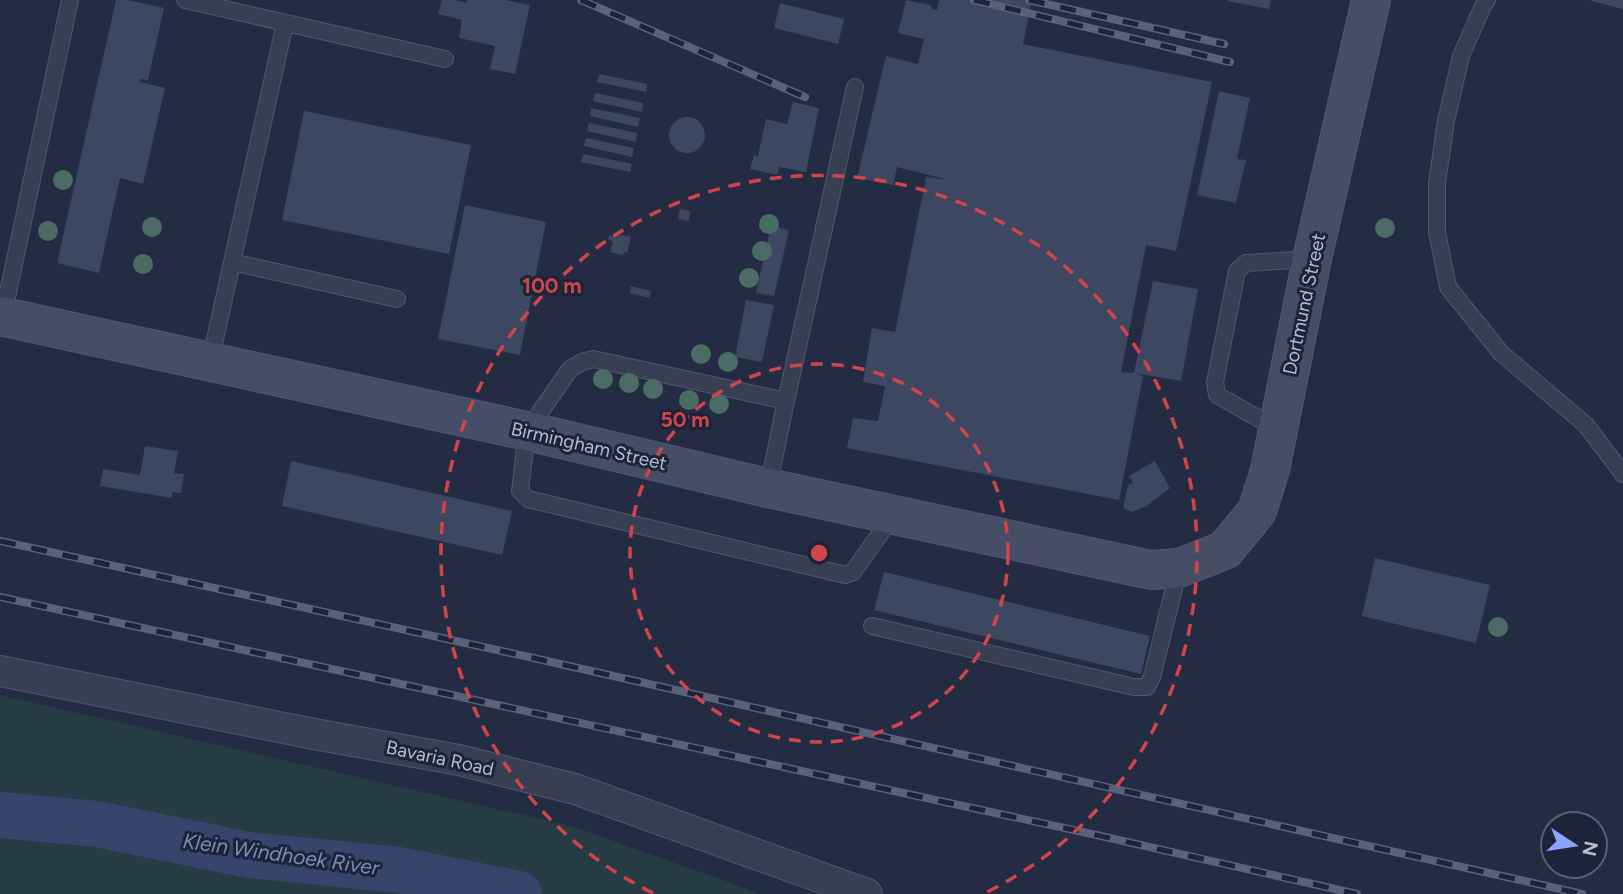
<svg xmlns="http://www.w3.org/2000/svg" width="1623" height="894" font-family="Figtree,sans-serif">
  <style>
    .green { fill: #263c45 }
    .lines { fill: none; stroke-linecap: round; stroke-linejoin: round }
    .river { stroke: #37446c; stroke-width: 46 }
    .building { fill: #3e4761 }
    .lane-casing { stroke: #51576b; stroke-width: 18 }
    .street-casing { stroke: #51576b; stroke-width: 32 }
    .secondary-casing { stroke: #51576b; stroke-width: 40 }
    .lane { stroke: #393f53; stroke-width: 16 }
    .street { stroke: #393f53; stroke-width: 30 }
    .secondary { stroke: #464d67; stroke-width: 38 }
    .rail-casing { stroke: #5a627b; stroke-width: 8 }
    .rail { stroke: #1d2439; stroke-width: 5; stroke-dasharray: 16; stroke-linecap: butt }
    .tree { fill: #4b6c65 }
    .ring { fill: none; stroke: #d04549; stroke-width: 3.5; stroke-dasharray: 12 9 }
    .labels { text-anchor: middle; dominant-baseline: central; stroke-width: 6; stroke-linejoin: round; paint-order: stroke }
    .street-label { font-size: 19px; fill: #b6bbcd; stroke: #1d2439 }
    .water-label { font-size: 21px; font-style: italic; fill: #7b8bb7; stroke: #1d2439 }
    .centre { fill: #d04549; stroke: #1d2439; stroke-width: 3.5 }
    .ring-label { font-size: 21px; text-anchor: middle; font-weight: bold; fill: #d04549; stroke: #1d2439; stroke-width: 6; stroke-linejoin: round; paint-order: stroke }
  </style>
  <rect width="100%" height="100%" fill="#242c44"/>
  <!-- green -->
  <path class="green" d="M 0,695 L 571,826 L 762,894 L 0,894 Z"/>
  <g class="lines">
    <!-- river -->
    <path class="river" d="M 0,815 L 97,824 L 249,855 L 399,870 L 519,894"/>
  </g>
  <!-- building -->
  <path class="building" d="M 116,0 L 128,0 L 164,8 L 148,80 L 140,79 L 140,82 L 165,88 L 143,184 L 120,178 L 99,273 L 57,263 Z
    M 442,0 L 455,0 L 467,3 L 467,0 L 506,0 L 530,5 L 515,74 L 490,69 L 495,46 L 459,38 L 462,20 L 438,14 Z
    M 906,0 L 931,5 L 932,9 L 937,10 L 939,0 L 1032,0 L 1023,44 L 1212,82 L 1176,251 L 1146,245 L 1121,372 L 1134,373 L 1143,376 L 1119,500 L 847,448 L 853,418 L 878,421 L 885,386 L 863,382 L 872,328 L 895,332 L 926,177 L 949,180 L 897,167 L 893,185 L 857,178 L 886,56 L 918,64 L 924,39 L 898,33 Z
    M 1228,0 L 1271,0 L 1269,9 L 1227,1 Z
    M 1591,0 L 1623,0 L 1623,9 L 1591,1 Z
    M 780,3 L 844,19 L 838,44 L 774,28 Z
    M 599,74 L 647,84 L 646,92 L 597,82 Z
    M 1219,91 L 1250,98 L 1237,159 L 1246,160 L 1236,203 L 1197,195 Z
    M 595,93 L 643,103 L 642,112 L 593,101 Z
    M 793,102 L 819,108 L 806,172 L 779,167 L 777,175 L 750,169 L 754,155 L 758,156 L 766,119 L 787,124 Z
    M 591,108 L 640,118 L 638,127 L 590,116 Z
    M 304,111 L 471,145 L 449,254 L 282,220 Z
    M669 135a18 18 0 1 1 36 0a18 18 0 1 1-36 0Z
    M 589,123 L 637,133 L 636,142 L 587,131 Z
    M 586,138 L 634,148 L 632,157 L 584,146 Z
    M 583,154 L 632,164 L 630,172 L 581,162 Z
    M 465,205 L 546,222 L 520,355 L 438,339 Z
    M 680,209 L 690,211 L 689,221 L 678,219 Z
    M 771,226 L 789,230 L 774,296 L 756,293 Z
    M 617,234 L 631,237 L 627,253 L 624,252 L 623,255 L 610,252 L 613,241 L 608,240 L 609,235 L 616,237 Z
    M 1153,281 L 1198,289 L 1181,381 L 1134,373 Z
    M 631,286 L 651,291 L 649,298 L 630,293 Z
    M 746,300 L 774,305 L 762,362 L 735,357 Z
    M 145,446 L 178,451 L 174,473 L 184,474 L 181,493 L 172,492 L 172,498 L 100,486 L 103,469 L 140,475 Z
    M 291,461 L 512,511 L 502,555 L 282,506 Z
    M 1155,461 L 1170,488 L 1147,506 L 1132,512 L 1123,508 L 1128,485 L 1133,483 L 1129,476 Z
    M 1375,558 L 1490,585 L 1476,643 L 1362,616 Z
    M 884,572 L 1150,636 L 1141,674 L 874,610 Z"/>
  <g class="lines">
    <!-- lane casing -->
    <g class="lane-casing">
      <path id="lane" d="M 185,0 L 445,59
        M 1487,0 L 1483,6 L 1461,56 L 1446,121 L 1437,183 L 1437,232 L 1448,287 L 1501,353 L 1586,425 L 1623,474
        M 232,262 L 397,299
        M 3,316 L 70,0
        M 210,362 L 285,23
        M 786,401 L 855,87
        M 1277,429 L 1217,395 L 1215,382 L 1237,271 L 1246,263 L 1312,259
        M 768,488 L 786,401 L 593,359 L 582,362 L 570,369 L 527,431 L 520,491 L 528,499 L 845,575 L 853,572 L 892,517
        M 872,626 L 1134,687 L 1147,687 L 1152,677 L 1179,568"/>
    </g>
    <!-- street casing -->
    <g class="street-casing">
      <path id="street" d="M 0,671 L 314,734 L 459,760 L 575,789 L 867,894"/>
    </g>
    <!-- secondary casing -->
    <g class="secondary-casing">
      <path id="secondary" d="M 0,316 L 527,431 L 768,488 L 1151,570 L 1179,568 L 1225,550 L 1257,511 L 1270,470 L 1312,259 L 1371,0"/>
    </g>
    <!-- lane -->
    <use href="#lane" class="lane"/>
    <!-- street -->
    <use href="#street" class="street"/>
    <!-- secondary -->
    <use href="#secondary" class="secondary"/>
    <!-- rail casing -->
    <g class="rail-casing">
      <path id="rail" d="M 581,0 L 805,97
        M 974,0 L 1230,62
        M 1029,0 L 1224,44
        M 0,541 L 529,657 L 1582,894
        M 0,597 L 1092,834 L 1357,894"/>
    </g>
    <!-- rail -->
    <use href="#rail" class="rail"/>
  </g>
  <!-- trees -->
  <g class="tree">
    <circle cx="63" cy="180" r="10"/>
    <circle cx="769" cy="224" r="10"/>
    <circle cx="152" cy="227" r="10"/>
    <circle cx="1385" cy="228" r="10"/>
    <circle cx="48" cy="231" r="10"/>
    <circle cx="762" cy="251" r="10"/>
    <circle cx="143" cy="264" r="10"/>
    <circle cx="749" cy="278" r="10"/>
    <circle cx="701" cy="354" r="10"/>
    <circle cx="728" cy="362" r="10"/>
    <circle cx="603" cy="379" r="10"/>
    <circle cx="629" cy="383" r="10"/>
    <circle cx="653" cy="389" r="10"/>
    <circle cx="689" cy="400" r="10"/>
    <circle cx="719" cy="404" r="10"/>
    <circle cx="1498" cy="627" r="10"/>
  </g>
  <!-- distance rings -->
  <g class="ring">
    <circle cx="819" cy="553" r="189"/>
    <path d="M653 893A378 378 0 1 1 985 893"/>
  </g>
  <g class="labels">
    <!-- street labels -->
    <g class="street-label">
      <text transform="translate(1304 304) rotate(-78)">Dortmund Street</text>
      <text transform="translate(589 446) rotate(13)">Birmingham Street</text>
      <text transform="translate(440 758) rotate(12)">Bavaria Road</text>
    </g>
    <!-- water labels -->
    <g class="water-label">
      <text transform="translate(281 854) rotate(8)">Klein Windhoek River</text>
    </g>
  </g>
  <circle cx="819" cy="553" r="10" class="centre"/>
  <g class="ring-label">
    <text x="552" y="293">100 m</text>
    <text x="685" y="427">50 m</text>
  </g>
  <!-- north arrow -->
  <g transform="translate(1574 845) rotate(102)"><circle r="33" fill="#1d2439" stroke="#5a6074" stroke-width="2"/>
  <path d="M0-5L12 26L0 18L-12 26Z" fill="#89a3ff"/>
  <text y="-10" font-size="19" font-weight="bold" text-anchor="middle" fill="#b6bbcd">N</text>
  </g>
</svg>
